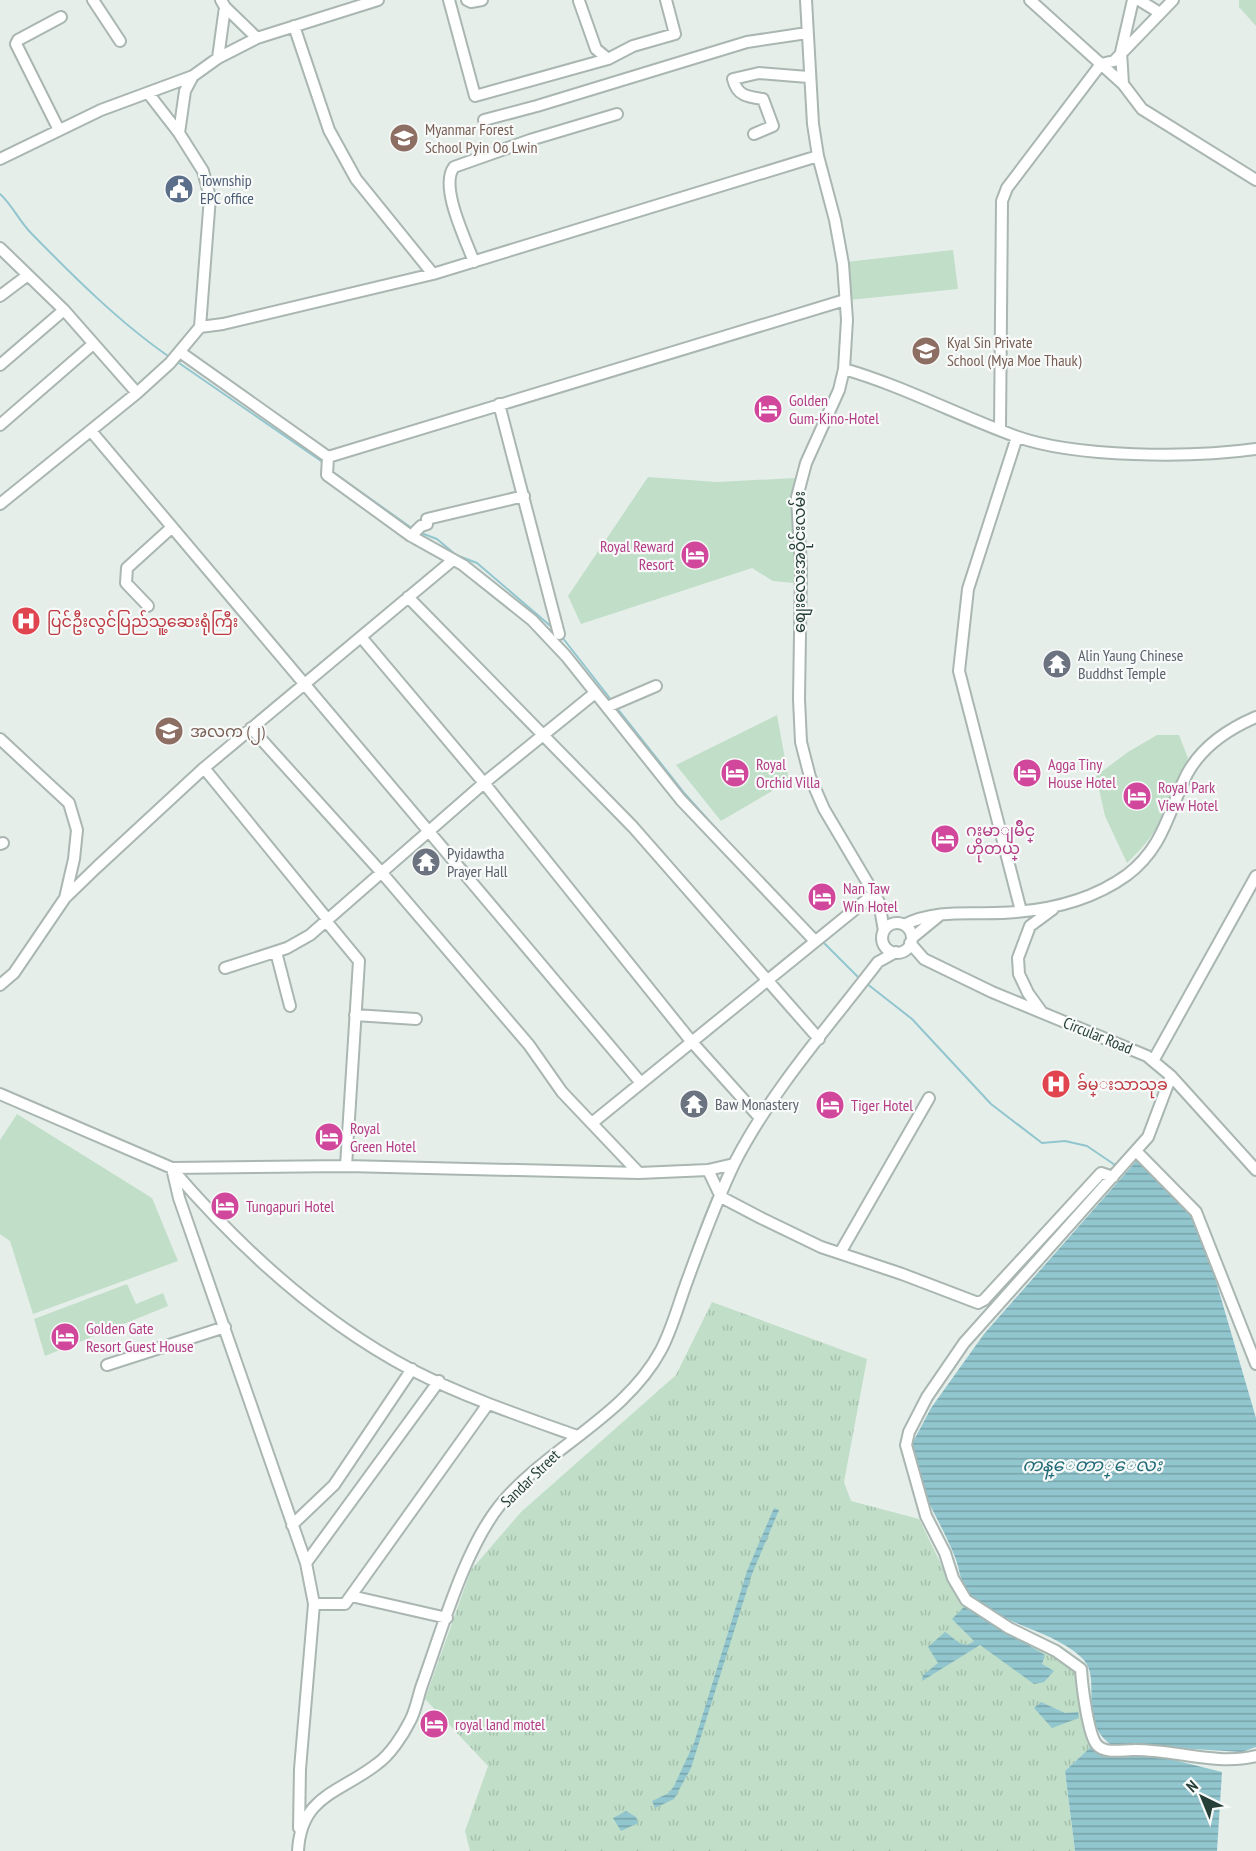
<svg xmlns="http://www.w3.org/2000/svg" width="1256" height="1851" font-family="'PT Sans Narrow','Noto Sans Myanmar',sans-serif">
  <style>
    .grass { fill: url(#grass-tufts) }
    .park { fill: #c0dec8 }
    .water { fill: url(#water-rules) }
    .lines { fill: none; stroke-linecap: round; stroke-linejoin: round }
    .stream { stroke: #92c6cf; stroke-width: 2 }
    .minor-casing { stroke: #a9b6b1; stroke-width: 14 }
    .minor { stroke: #fff; stroke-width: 10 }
    .labels { text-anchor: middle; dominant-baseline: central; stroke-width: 4.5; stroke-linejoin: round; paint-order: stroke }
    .education-label { font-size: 16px; fill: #785e54; stroke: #f7faf8; text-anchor: start }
    .service-label { font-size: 16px; fill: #4e5e75; stroke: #f7faf8; text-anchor: start }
    .hotel-label { font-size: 16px; fill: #b23c85; stroke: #f7faf8; text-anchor: start }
    .street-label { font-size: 16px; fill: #263f38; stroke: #f7faf8 }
    .health-label { font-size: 16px; fill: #be3a42; stroke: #f7faf8; text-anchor: start }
    .worship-label { font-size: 16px; fill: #5b616d; stroke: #f7faf8; text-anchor: start }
    .water-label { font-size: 18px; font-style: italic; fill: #226b79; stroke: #f7faf8 }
  </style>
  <defs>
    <pattern id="grass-tufts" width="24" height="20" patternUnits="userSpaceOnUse" patternTransform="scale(1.5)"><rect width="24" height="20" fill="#c0dec8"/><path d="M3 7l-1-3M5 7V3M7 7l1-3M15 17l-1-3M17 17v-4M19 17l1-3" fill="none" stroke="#a5c0ad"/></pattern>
    <pattern id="water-rules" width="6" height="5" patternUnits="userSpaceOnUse" patternTransform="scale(1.5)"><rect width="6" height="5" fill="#92c6cf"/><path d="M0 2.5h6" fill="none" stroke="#77a2a9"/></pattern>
  </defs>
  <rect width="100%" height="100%" fill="#e6eeea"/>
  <!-- grass -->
  <path class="grass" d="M 712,1302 L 867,1359 L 844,1482 L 851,1501 L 919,1519 L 959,1601 L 1078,1670 L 1094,1744 L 1065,1771 L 1075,1851 L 470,1851 L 465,1831 L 488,1766 L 425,1699 L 471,1570 L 521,1512 L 676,1375 Z"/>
  <!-- park -->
  <path class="park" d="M 1239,0 L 1256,0 L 1256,26 L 1239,7 Z
    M 953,250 L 958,289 L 849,300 L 846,262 Z
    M 648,477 L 717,482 L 796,478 L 793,494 L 794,583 L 773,581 L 752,568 L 581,624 L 568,596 Z
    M 777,715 L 789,781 L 721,821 L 676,765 Z
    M 1157,735 L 1179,735 L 1188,758 C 1170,804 1164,828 1127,863 L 1105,816 L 1096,776 L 1128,752 Z
    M 17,1114 L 152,1198 L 178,1261 L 33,1314 L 10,1241 L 0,1234 L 0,1140 Z
    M 127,1284 L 136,1304 L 163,1293 L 168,1306 L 45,1356 L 34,1319 Z"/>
  <!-- water -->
  <path class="water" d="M 1138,1159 L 1197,1216 L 1256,1418 L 1256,1747 L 1242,1752 L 1110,1744 C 1076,1718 1104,1677 1081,1657 C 1049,1628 1001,1626 970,1595 C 960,1585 960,1569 955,1557 C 948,1539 938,1521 929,1503 L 923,1497 L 912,1455 L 913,1442 L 931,1408 L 984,1334 Z
    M 774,1508 L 779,1510 L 752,1574 L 691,1768 L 674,1799 L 655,1808 L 652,1801 L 669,1793 L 674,1786 L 694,1743 L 747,1571 Z
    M 964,1607 L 1045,1655 L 1042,1664 L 1054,1671 L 1044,1682 L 1034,1684 L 980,1645 L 922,1681 L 923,1675 L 938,1663 L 928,1647 L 945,1632 C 955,1638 962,1651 974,1641 L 952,1619 Z
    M 1041,1702 L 1065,1713 L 1078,1712 L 1079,1718 L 1052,1728 L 1034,1708 Z
    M 1094,1744 L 1107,1756 L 1154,1755 L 1222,1772 L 1217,1851 L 1075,1851 L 1065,1771 Z
    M 626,1811 L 636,1817 L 638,1823 L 621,1831 L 613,1818 Z"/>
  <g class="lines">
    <!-- stream -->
    <path class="stream" d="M 0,194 C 13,206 19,221 31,233 C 73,276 121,324 171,358
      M 176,361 L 324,463
      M 330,470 L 413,529
      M 421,533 L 437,539 L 456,555 L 477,563 L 554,629
      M 562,637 L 612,701
      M 617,708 L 685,794 L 720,833
      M 821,940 L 859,978
      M 866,983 L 912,1019 L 991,1104 L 1042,1143 L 1065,1141 L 1087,1146 L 1118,1167"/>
    <!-- minor casing -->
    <g class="minor-casing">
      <path id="minor" d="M 93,0 L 120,41
        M 449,0 L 475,96 L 608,59 L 596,49 L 579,1
        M 467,0 L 471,2 L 482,0
        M 806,0 L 813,124 L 818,156 L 835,220 L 843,264 L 847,320 L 844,369 L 839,390 L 806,463 L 797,497 L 801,568 L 799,699 L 801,742 L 810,777 L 824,809 L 879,902 L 884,931
        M 1030,0 L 1123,84 L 1142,109 L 1256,180
        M 1139,0 L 1160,13
        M 225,7 L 257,38
        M 294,26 L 329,130 L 356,179 L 433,274
        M 218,58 L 225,7 L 221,0
        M 608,59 L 633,46 L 675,34 L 666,0
        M 1123,84 L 1121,52 L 1133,0
        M 148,93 L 179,133
        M 484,120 L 537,106 L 747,42 L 807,33
        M 59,130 L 16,44 L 18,40 L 61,17
        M 754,134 L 773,126 L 763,99 C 748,97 737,96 733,79 L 759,73 L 808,77
        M 0,159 L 101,110 L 193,76 L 218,58 L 257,38 L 378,0
        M 0,248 L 64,310 L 137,393
        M 474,262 C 466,240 439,186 454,167 L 530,140 L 617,114
        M 0,296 L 28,275
        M 200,327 L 223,324 L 433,274 L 818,156
        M 180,352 L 328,457 L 327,475 L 411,536 L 463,565 L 532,620 L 566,656 L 681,800 L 815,941
        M 0,365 L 64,310
        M 844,369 C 903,386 957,415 1015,436 C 1075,458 1192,458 1256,449
        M 499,404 L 559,634
        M 0,425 L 92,345
        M 1000,429 L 1002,201 L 1007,188 L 1101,64 L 1114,61 L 1173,0
        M 91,431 L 641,1083
        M 1017,437 L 968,589 L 959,671 L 1021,911
        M 328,457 L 845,300
        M 0,504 L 137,393 L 170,363 L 200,327 L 210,197 L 203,171 L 179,133 L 185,91 L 193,76
        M 411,536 L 421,526 L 427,524 L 427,519 L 524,496
        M 408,597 L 633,827 L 819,1039
        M 148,606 L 126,583 L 127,568 L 170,529
        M 361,637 L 484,783 L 691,1041 L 760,1118
        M 607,707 L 656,686
        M 251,728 L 382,873 L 529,1045 L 562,1092 L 639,1173
        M 0,739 L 69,803 L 77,830 L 74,859 L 65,898
        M 204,768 L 328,920
        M 0,844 L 3,843
        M 326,921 L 359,961 L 346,1166
        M882 938a15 15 0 1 1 30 0a15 15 0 1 1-30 0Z
        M 904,925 C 939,907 978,916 1016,912 C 1054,909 1095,898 1127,875 C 1164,847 1168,812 1187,774 C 1202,746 1228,729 1256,717
        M 912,938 L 940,915
        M 910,943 L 924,959 L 992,992 L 1147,1056 L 1171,1076 L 1256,1170
        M 276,952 L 290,1006
        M 225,968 L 287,948 L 310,935 L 484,783 L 595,693
        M 0,985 L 14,973 L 65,898 L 97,867 L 204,768 L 453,560
        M 1041,1011 L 1028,993 L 1019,974 L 1018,958 L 1030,926 L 1053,909
        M 355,1015 L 416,1019
        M 1153,1061 L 1256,876
        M 1171,1076 L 1148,1137 L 964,1343 L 927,1397 L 909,1432 L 906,1445 L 926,1516 L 945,1553 L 953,1578 L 966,1600 L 1009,1628 L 1056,1651 L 1081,1669 C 1082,1685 1088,1735 1097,1745 C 1105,1754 1122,1750 1133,1750 C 1173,1749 1216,1766 1256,1756
        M 0,1094 L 172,1168 L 346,1166 L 639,1173 L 708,1170 L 734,1164
        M 592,1123 L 875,893
        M 1137,1152 L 1196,1212 L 1256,1364
        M 172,1168 L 179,1198 L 306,1563 L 314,1604 L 300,1769 L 299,1828
        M 173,1170 C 241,1249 319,1321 412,1370 C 465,1397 521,1416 577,1436
        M 708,1170 L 721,1197 L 761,1218 L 821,1247 L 902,1274 L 978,1303 L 984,1300 L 1101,1173 L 1113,1177
        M 840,1253 L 929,1098
        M 107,1365 L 225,1327
        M 292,1525 L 334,1485 L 412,1369
        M 306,1563 L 439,1381
        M 351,1596 L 447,1618
        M 314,1604 L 345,1604 L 488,1404
        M 298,1851 C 301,1795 340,1793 377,1764 C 390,1755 403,1735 410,1721 C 416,1710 418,1696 422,1685 C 442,1630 464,1550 500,1505 C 547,1448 625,1417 661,1350 C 672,1329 678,1306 686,1284 C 701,1243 716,1201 735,1162 C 772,1090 829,1026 878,962 L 896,952"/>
    </g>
    <!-- minor -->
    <use href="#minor" class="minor"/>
  </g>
  <!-- icons -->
  <defs>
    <g id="school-disc" transform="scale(1.5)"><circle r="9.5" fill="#8d6e63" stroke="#f7faf8"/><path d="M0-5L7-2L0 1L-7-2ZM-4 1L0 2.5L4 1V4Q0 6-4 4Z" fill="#fff"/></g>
    <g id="civic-disc" transform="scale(1.5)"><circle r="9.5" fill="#5c6f8a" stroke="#f7faf8"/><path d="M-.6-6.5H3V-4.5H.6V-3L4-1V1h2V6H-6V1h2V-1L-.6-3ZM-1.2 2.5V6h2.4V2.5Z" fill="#fff"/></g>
    <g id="hotel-disc" transform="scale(1.5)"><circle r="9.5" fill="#d1479c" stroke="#f7faf8"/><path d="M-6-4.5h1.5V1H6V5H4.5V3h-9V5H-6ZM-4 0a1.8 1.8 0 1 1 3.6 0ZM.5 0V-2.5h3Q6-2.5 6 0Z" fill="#fff"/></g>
    <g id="hospital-disc" transform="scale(1.5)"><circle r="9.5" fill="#e0444e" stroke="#f7faf8"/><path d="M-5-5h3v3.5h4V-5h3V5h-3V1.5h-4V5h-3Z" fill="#fff"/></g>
    <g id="temple-disc" transform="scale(1.5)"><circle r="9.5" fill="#6b7280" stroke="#f7faf8"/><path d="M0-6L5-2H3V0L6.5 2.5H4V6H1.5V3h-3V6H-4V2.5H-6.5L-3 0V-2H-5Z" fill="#fff"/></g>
  </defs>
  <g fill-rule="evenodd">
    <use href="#school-disc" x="404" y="138"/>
    <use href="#civic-disc" x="179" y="189"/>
    <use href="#school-disc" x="926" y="351"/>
    <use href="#hotel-disc" x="768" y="409"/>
    <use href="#hotel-disc" x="695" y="555"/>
    <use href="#hospital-disc" x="26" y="621"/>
    <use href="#temple-disc" x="1057" y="664"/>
    <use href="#school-disc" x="169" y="731"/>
    <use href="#hotel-disc" x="735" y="773"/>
    <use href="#hotel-disc" x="1027" y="773"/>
    <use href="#hotel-disc" x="1137" y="796"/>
    <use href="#hotel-disc" x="945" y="839"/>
    <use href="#temple-disc" x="426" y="862"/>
    <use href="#hotel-disc" x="822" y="897"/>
    <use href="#hospital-disc" x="1056" y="1084"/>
    <use href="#temple-disc" x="694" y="1104"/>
    <use href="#hotel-disc" x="830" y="1105"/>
    <use href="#hotel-disc" x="329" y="1137"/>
    <use href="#hotel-disc" x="225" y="1206"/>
    <use href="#hotel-disc" x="65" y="1337"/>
    <use href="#hotel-disc" x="434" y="1724"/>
  </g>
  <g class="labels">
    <!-- education labels -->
    <g class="education-label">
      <text x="425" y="129">Myanmar Forest<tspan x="425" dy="18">School Pyin Oo Lwin</tspan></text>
      <text x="947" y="342">Kyal Sin Private<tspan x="947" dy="18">School (Mya Moe Thauk)</tspan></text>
      <text x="190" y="731">အလက (၂)</text>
    </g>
    <!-- service labels -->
    <g class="service-label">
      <text x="200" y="180">Township<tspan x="200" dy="18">EPC office</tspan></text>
    </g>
    <!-- hotel labels -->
    <g class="hotel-label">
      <text x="789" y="400">Golden<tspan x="789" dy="18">Gum-Kino-Hotel</tspan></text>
      <text x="674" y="546" text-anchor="end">Royal Reward<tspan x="674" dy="18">Resort</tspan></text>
      <text x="756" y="764">Royal<tspan x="756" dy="18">Orchid Villa</tspan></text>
      <text x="1048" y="764">Agga Tiny<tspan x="1048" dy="18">House Hotel</tspan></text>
      <text x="1158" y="787">Royal Park<tspan x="1158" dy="18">View Hotel</tspan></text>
      <text x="966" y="830">ဂႏမာျမိဳင္<tspan x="966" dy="18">ဟိုတယ္</tspan></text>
      <text x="843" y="888">Nan Taw<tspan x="843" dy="18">Win Hotel</tspan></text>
      <text x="851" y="1105">Tiger Hotel</text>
      <text x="350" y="1128">Royal<tspan x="350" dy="18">Green Hotel</tspan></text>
      <text x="246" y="1206">Tungapuri Hotel</text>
      <text x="86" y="1328">Golden Gate<tspan x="86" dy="18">Resort Guest House</tspan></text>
      <text x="455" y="1724">royal land motel</text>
    </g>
    <!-- street labels -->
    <g class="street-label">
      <text transform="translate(799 562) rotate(-90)">စျေးလေးအဝိုင်းလမ်း</text>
      <text transform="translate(1098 1035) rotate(22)">Circular Road</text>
      <text transform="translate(530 1478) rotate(-44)">Sandar Street</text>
    </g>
    <!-- health labels -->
    <g class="health-label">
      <text x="47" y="621">ပြင်ဦးလွင်ပြည်သူ့ဆေးရုံကြီး</text>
      <text x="1077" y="1084">ခ်မ္းသာသုခ</text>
    </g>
    <!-- worship labels -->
    <g class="worship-label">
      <text x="1078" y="655">Alin Yaung Chinese<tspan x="1078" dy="18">Buddhst Temple</tspan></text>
      <text x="447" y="853">Pyidawtha<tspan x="447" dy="18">Prayer Hall</tspan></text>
      <text x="715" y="1104">Baw Monastery</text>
    </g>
    <!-- water labels -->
    <g class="water-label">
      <text x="1092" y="1464">ကန္ေတာ္ေလး</text>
    </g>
  </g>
  <!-- north arrow -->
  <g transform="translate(1202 1797) rotate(317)" stroke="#f7faf8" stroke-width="4.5" paint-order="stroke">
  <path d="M0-4.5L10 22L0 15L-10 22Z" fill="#263f38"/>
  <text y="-9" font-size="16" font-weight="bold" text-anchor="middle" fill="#263f38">N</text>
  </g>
</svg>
